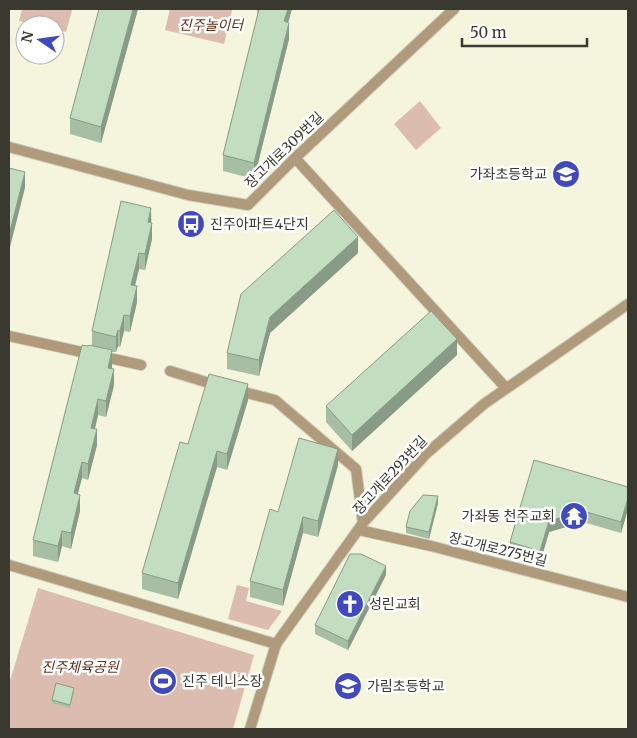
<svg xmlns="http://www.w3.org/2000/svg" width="637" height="738" font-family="Merriweather,'Noto Sans KR',serif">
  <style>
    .green { fill: #dbbcaf }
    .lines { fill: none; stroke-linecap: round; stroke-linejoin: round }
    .service-casing { stroke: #cfcfba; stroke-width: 12 }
    .pedestrian-casing { stroke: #cfcfba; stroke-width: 12 }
    .minor-casing { stroke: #cfcfba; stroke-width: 12 }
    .service { stroke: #af9a7b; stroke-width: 10 }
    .pedestrian { stroke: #af9a7b; stroke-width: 10 }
    .minor { stroke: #af9a7b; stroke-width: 10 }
    .wall { fill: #a7bea5 }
    .shaded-wall { fill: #889b86 }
    .building { fill: #c2ddc0; stroke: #889b86 }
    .labels { text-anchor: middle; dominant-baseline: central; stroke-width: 5; stroke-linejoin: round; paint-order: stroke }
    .park-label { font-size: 14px; font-style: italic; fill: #613019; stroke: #fff }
    .street-label { font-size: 14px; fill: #393930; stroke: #fff }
    .poi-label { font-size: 14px; fill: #393930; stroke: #fff; text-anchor: start }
  </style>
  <rect width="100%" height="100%" fill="#f4f5dc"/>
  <!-- green -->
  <path class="green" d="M 22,9 L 72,10 L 66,32 L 55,29 L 55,25 L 36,25 L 19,21 Z
    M 170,9 L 232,10 L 224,44 L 165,30 Z
    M 420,101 L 441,128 L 416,150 L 394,124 Z
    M 237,585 L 249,588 L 246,601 L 282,611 L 268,630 L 228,619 Z
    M 38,588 L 254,655 L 233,729 L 9,729 L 9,684 Z"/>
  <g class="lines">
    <!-- service casing -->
    <g class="service-casing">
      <path id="service" d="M 359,530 L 431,546 L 628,597
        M 276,644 L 363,523 L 426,454 L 484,404 L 628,304"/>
    </g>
    <!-- pedestrian casing -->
    <g class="pedestrian-casing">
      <path id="pedestrian" d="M 295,158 L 506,388
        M 9,565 L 276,644"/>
    </g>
    <!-- minor casing -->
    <g class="minor-casing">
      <path id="minor" d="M 9,147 L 188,195 L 248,205 L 295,158 L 454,9
        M 9,336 L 141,365
        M 170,371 L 219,386
        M 235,390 L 275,400 L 356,469 L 363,523
        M 250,729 L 276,644"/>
    </g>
    <!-- service -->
    <use href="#service" class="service"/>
    <!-- pedestrian -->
    <use href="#pedestrian" class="pedestrian"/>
    <!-- minor -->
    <use href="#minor" class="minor"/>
  </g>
  <!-- wall -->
  <path class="wall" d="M 138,9 L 101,143 L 70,134 L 70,118 Z
    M 257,9 L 292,9 L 288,22 L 289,39 L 254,179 L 223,171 L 223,155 L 258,14 L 257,13 Z
    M 151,208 L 152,239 L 145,270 L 139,269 L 135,286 L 137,302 L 130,332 L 124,331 L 120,347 L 118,346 L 116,352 L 112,352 L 112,369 L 114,385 L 106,417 L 98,415 L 95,429 L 97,445 L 88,480 L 82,478 L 77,494 L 80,511 L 71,549 L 62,546 L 58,562 L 33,556 L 33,540 L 88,346 L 92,345 L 92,331 Z
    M 358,253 L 270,333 L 259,376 L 227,369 L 227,353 Z
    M 457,355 L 352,451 L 326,422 L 326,406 Z
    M 248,400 L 227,470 L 217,467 L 178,599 L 142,589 L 142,573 L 188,444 Z
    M 338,465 L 318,537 L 303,533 L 283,606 L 250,597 L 250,581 Z
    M 628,487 L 628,509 L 621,533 L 583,522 L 549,532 L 540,563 L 510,554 L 510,542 Z
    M 438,503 L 429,539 L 406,533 L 406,527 Z
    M 386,575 L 348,650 L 315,634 L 315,625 Z
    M 74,691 L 70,708 L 52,703 L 52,700 Z"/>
  <!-- shaded-wall -->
  <path class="shaded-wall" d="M 133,9 L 138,9 L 101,143 L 101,127 Z
    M 288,9 L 292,9 L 284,37 L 284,21 Z
    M 289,23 L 289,39 L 254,179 L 254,163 Z
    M 25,172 L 25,188 L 9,251 L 9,235 Z
    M 151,208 L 151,224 L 148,222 Z
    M 152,223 L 152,239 L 145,270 L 145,254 Z
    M 358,237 L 358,253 L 270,333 L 259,376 L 259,360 L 270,317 Z
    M 139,253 L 139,269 L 131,301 L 131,285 Z
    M 137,286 L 137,302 L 130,332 L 130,316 Z
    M 124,315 L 124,331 L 120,347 L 120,331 Z
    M 118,330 L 118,346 L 116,352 L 116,337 Z
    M 457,339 L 457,355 L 352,451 L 352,435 Z
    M 112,350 L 112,366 L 108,384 L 108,368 Z
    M 114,369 L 114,385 L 106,417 L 106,401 Z
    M 248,384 L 248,400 L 227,470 L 227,454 Z
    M 98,399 L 98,415 L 91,444 L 91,428 Z
    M 97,429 L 97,445 L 88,480 L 88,464 Z
    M 338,449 L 338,465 L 318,537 L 318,521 Z
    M 217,451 L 217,467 L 178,599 L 178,583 Z
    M 82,462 L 82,478 L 74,509 L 74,493 Z
    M 80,495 L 80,511 L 71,549 L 71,533 Z
    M 438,496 L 438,503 L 429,539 L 429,532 Z
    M 628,498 L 628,509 L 621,533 L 621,522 Z
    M 583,511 L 583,522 L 549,532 L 540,563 L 540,551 L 549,521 Z
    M 303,517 L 303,533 L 283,606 L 283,590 Z
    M 62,531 L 62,546 L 58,562 L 58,546 Z
    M 386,566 L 386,575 L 348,650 L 348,641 Z"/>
  <!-- building -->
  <path class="building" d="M 99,9 L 133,9 L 101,127 L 70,118 Z
    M 259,9 L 288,9 L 284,21 L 289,23 L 254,163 L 223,155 Z
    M 9,168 L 25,172 L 9,235 Z
    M 121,201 L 151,208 L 148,222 L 152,223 L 145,254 L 139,253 L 131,285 L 137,286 L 130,316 L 124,315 L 120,331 L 118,330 L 116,337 L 92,331 Z
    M 334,210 L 358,237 L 270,317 L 259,360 L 227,353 L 241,294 Z
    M 431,311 L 457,339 L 352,435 L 326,406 Z
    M 82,345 L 88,346 L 89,345 L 112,350 L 108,368 L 114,369 L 106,401 L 98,399 L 91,428 L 97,429 L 88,464 L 82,462 L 74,493 L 80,495 L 71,533 L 62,531 L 58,546 L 33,540 Z
    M 209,374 L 248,384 L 227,454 L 217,451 L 178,583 L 142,573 L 180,442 L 188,444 Z
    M 299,438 L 338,449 L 318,521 L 303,517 L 283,590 L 250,581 L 270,509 L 278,512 Z
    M 534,460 L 628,487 L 628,498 L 621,522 L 583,511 L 549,521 L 540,551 L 510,542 Z
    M 423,495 L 438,496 L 429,532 L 406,527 L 410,511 Z
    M 350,554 L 361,554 L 386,566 L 348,641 L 315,625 Z
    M 56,683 L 74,688 L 70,705 L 52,700 Z"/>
  <!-- icons -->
  <defs>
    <g id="school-disc" transform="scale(1.4375)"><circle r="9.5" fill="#4049bd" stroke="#fff"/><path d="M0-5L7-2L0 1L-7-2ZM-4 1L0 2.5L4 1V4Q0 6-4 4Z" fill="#fff"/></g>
    <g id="bus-disc" transform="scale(1.4375)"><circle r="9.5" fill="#4049bd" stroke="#fff"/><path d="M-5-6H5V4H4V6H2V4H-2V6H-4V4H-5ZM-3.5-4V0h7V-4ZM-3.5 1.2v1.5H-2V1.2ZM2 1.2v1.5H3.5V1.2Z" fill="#fff"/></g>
    <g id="temple-disc" transform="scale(1.4375)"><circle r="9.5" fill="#4049bd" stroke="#fff"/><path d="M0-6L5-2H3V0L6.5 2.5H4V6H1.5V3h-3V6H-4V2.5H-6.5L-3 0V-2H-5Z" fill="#fff"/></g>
    <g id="church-disc" transform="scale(1.4375)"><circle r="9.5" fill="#4049bd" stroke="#fff"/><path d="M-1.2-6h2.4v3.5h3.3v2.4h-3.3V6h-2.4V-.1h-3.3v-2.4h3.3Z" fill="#fff"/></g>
    <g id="stadium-disc" transform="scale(1.4375)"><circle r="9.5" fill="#4049bd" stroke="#fff"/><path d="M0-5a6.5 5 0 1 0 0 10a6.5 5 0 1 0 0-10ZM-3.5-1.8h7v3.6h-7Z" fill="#fff"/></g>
  </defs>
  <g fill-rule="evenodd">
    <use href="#school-disc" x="566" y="174"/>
    <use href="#bus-disc" x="191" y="224"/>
    <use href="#temple-disc" x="574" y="516"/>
    <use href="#church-disc" x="350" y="604"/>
    <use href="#stadium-disc" x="163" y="681"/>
    <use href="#school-disc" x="348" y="686"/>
  </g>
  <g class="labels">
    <!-- park labels -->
    <g class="park-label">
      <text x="211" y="25">진주놀이터</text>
      <text x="80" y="667">진주체육공원</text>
    </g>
    <!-- street labels -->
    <g class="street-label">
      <text transform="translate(284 150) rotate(-44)">장고개로309번길</text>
      <text transform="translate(390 475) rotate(-47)">장고개로293번길</text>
      <text transform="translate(498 549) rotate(14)">장고개로275번길</text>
    </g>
    <!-- poi labels -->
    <g class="poi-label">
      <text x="547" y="174" text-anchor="end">가좌초등학교</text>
      <text x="210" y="224">진주아파트4단지</text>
      <text x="555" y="516" text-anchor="end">가좌동 천주교회</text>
      <text x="369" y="604">성린교회</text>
      <text x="182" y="681">진주 테니스장</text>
      <text x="367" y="686">가림초등학교</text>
    </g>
  </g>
  <!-- border -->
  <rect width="637" height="738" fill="none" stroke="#393930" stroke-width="20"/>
  <!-- north arrow -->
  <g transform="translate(40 40) rotate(283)"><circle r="24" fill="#ffffff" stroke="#b0b0ac"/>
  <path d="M0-4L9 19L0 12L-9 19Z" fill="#4049bd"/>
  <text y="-8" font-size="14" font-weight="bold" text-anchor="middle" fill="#393930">N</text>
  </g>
  <!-- scale -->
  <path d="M462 38v8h125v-8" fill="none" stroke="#393930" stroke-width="2.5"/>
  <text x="470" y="38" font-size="15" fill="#393930" stroke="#ffffff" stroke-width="4" paint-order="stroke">50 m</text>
</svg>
